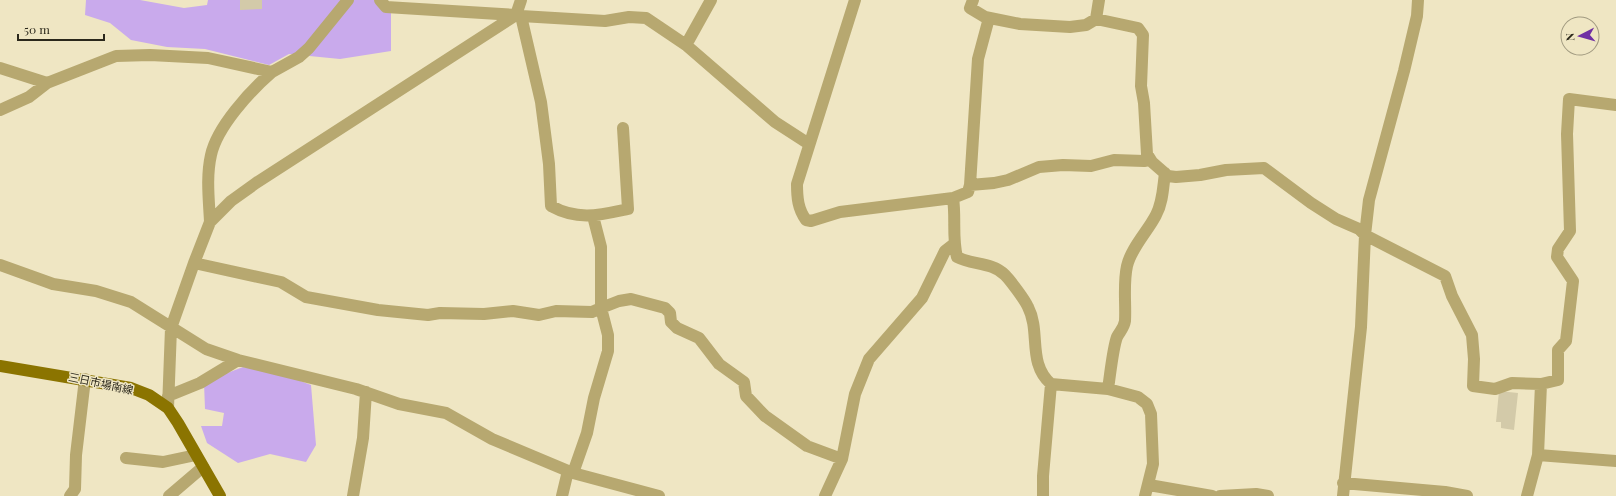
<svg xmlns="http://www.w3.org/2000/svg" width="1616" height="496" font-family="'Playfair Display','Noto Sans JP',serif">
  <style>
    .green { fill: #c9aaec }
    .building { fill: #d3caa9 }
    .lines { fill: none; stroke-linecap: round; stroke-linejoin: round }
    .minor { stroke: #b7a870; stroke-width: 12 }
    .major { stroke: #8b7400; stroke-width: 12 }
    .labels { text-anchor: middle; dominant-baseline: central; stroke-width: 3; stroke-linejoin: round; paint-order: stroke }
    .street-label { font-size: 11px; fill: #2b281b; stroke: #efe6c3 }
  </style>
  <rect width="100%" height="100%" fill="#efe6c3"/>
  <!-- green -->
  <path class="green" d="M 86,0 L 140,0 L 184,8 L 207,5 L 208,0 L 377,0 L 391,12 L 391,51 L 340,59 L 289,54 L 269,65 L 205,49 L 167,47 L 131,40 L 110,23 L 85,15 Z
    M 243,367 L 282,374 L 311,385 L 316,445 L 306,462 L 270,454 L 238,463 L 207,443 L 201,426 L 222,426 L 224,413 L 205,409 L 204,383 L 217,377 Z"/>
  <!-- building -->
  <path class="building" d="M 240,0 L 262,0 L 262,9 L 240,10 Z
    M 1499,391 L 1518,393 L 1514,430 L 1501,428 L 1501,422 L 1496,422 Z"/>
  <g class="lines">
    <!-- minor -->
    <path class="minor" d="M 380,0 L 386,7 L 516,15 L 521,16 L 605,21 L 629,17 L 646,18 L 686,45 L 711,0
      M 855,0 L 797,184 C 797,198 798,209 806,220 L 811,221 L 840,212 L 953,198 L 968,192 L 970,185 L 978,59 L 989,18
      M 973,0 L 970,8 L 985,17 L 1020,24 L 1070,27 L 1086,25 L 1096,19 L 1138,28 L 1143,35 L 1141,86 L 1144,103 L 1147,154 L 1152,162 L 1168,176 L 1176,177 L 1200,175 L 1226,170 L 1264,168 L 1311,203 L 1336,219 L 1359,229 L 1365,235 L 1445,276 L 1452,296 L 1472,335 L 1474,359 L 1473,386 L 1495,389 L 1512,383 L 1541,384 L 1538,455
      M 521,16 L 541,102 L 549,164 L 551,206 C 578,221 600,215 628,209 L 623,128
      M 1096,19 L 1099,0
      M 686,45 L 775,122 L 809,144
      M 0,68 L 47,83
      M 0,110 L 29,97 L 47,83 L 116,56 L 150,55 L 208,58 L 272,72 L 299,57 L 309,48 L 348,0
      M 970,185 L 994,183 L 1008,180 L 1039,167 L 1063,165 L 1091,166 L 1114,160 L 1144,161 L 1150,160
      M 953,198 C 956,218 952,237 957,257 C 972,265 992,262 1005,275 C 1010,280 1025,300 1028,307 C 1041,332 1027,363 1051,384 L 1108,389 L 1138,397 L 1147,404 L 1151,414 L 1153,464 L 1145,496
      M 593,216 L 601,247 L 601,308 L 619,301 L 631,299 L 665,308 L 670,313 L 671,322 L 677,328 L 699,338 L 719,364 L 744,382 L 746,396 L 765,416 L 807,446 L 842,459
      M 210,222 C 209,200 206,177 211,155 C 217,127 250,91 272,72
      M 194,263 L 281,282 L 306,297 L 378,310 L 428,315 L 440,313 L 484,314 L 513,311 L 539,315 L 556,311 L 592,312 L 601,308 L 608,335 L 608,351 L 594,398 L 587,433 L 573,473
      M 0,265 L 53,284 L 96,291 L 131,302 L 206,349 L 238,360 L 356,389 L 399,404 L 446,413 L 492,439 L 573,473 L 659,496
      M 1541,384 L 1558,380 L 1558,350 L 1566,341 L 1573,281 L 1557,257 L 1558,249 L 1570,231 L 1567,134 L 1569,99 L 1616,105
      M 1108,389 C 1110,376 1113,347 1117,337 C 1120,331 1124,328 1125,321 C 1126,303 1123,284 1127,266 C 1131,248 1148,231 1156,215 C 1163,202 1163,187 1165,173
      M 168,396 L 200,383 L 238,360
      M 168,408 L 171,328 L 194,263 L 210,222 L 231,201 L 256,183 L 516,15 L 521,0
      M 126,458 L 163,462 L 196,455
      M 1343,483 L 1445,492 L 1467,496
      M 1149,485 L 1212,496
      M 70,496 L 75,489 L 76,455 L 85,379
      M 169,496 L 203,467
      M 353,496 L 363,438 L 366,392
      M 562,496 L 568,471
      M 825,496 L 842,459 L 855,394 L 869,359 L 922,298 L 945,251 L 954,244
      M 1043,496 L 1043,476 L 1051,384
      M 1220,496 L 1256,494 L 1268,496
      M 1343,496 L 1361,327 L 1365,235 L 1369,200 L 1404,71 L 1417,16 L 1418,0
      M 1527,496 L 1538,455 L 1616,461"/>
    <!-- major -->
    <path class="major" d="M 0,366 L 131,388 L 149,395 L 168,408 L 178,423 L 220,496"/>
  </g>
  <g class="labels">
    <!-- street labels -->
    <g class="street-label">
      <text transform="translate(101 383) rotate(12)">三日市場南線</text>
    </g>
  </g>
  <!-- north arrow -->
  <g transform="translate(1580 36) rotate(264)"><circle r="19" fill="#efe6c3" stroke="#a19a80"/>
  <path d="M0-3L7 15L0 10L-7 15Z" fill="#702fa4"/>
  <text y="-6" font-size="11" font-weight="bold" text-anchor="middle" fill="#2b281b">N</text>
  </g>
  <!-- scale -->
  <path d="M18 34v6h86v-6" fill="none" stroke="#2b281b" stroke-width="2"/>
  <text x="24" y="34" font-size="12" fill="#2b281b" stroke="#efe6c3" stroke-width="3" paint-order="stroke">50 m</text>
</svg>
